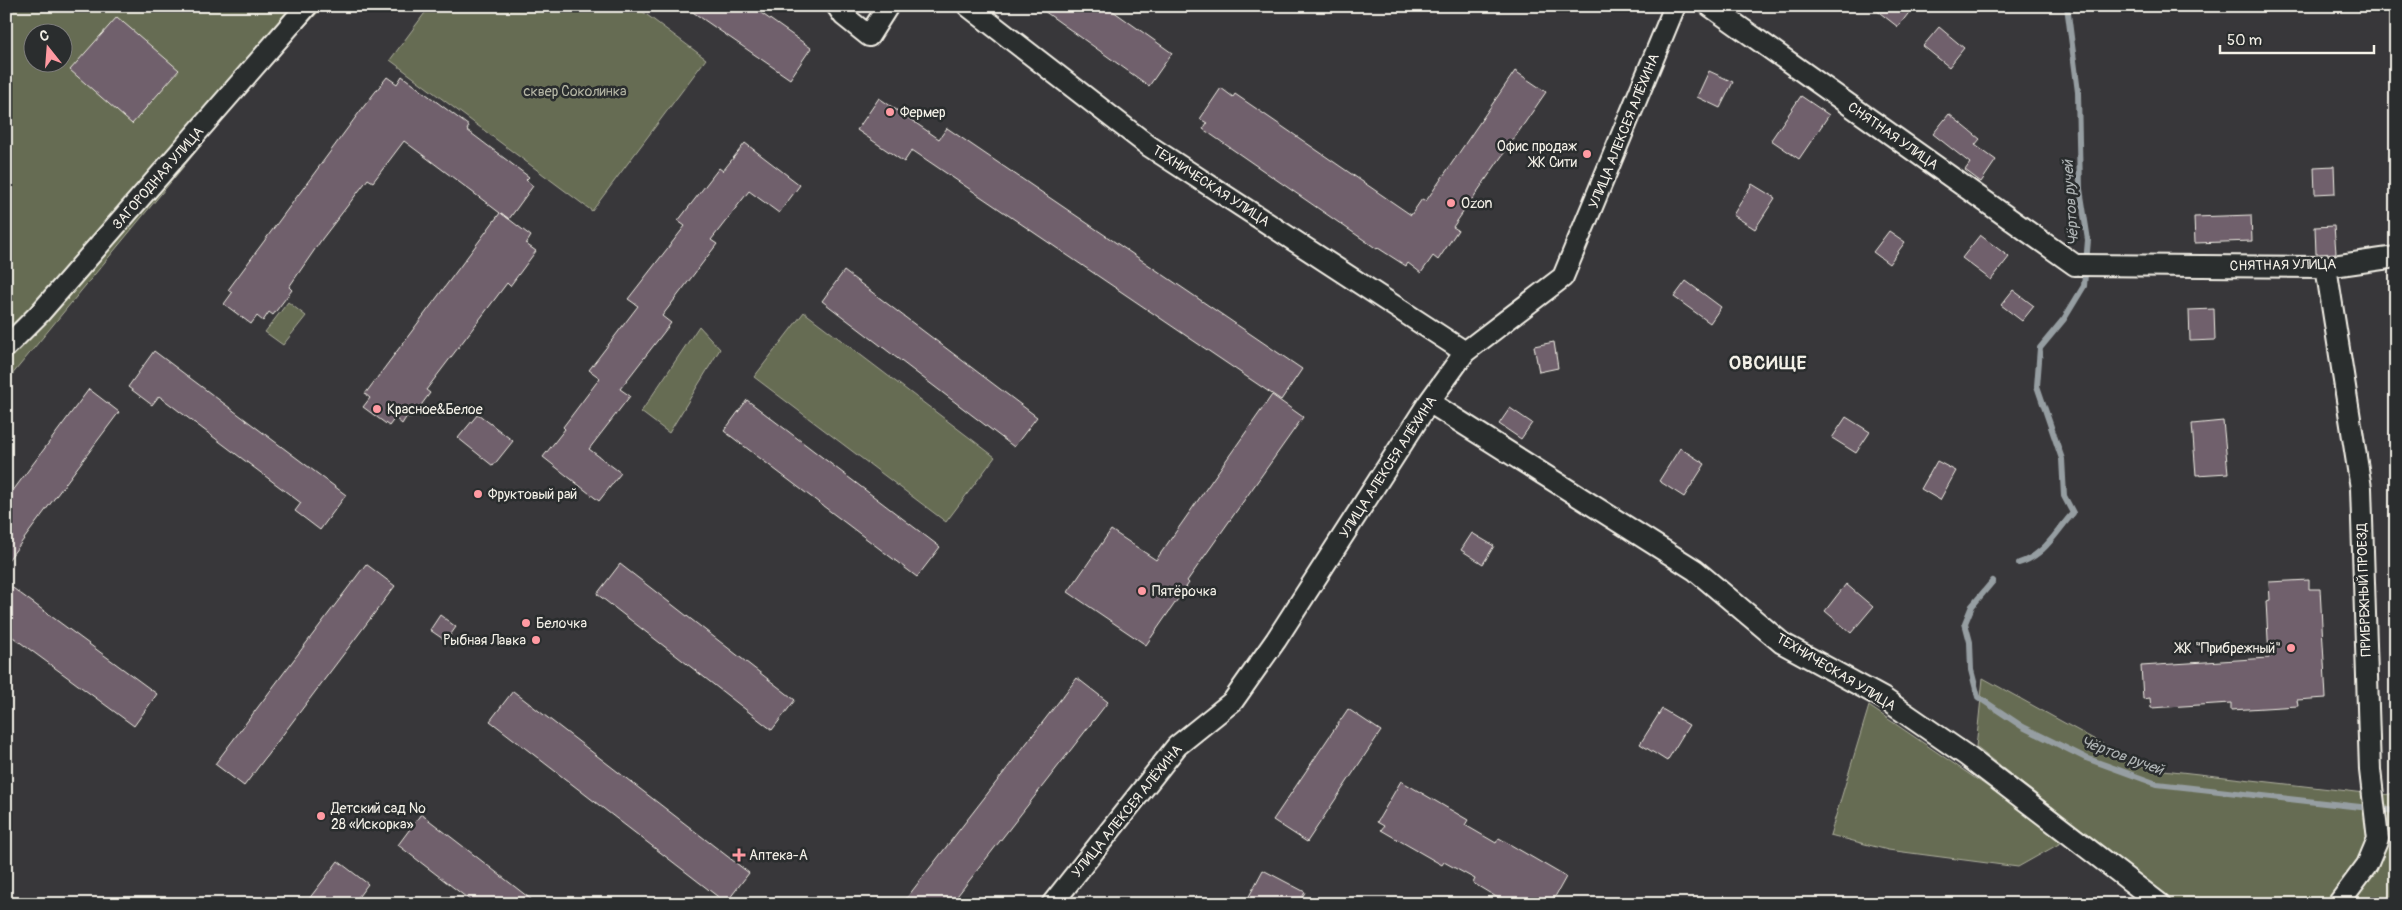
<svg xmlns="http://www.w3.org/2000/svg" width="2402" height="910" font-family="Pangolin,sans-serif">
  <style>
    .green { fill: #666c52; stroke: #adae9d; fill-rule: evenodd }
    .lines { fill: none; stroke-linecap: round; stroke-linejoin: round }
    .stream { stroke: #969ea2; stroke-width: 6 }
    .building { fill: #6f606c; stroke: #f4f1e8 }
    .minor-casing { stroke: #f4f1e8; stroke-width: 24 }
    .minor { stroke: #2a2d2e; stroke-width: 20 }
    .poi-dot { fill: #ff9aa2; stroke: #2a2d2e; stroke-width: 2 }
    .labels { text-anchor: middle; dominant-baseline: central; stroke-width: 5; stroke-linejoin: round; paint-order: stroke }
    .park-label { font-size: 14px; fill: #b4b5a4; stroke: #2a2d2e }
    .poi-label { font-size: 14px; fill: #f4f1e8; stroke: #2a2d2e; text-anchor: start }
    .street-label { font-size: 14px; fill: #f4f1e8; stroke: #2a2d2e }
    .water-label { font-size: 15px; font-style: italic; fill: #aeb3b4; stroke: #2a2d2e }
    .district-label { font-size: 19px; font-weight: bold; letter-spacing: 1px; fill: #f4f1e8; stroke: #2a2d2e }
  </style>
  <rect width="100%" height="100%" fill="#38373a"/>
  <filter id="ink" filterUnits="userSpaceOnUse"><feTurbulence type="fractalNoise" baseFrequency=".02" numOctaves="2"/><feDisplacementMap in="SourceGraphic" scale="10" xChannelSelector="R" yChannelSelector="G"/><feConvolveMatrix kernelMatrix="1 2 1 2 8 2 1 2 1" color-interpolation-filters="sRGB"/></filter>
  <g filter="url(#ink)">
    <!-- green -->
    <path class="green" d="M 6,6 L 324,6 L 268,64 L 6,382 ZM 32,32 L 62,32 L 62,62 L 32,62 Z
      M 430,6 L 635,6 L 706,59 L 592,211 L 390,60 Z
      M 288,302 L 306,316 L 283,345 L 265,332 Z
      M 804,312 L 995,457 L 946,522 L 754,377 Z
      M 699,326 L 720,349 L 669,433 L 641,412 Z
      M 1983,678 L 2146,768 L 2383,795 L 2396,793 L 2396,904 L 2175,904 L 1976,747 Z
      M 1869,706 L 2066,840 L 2018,867 L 1888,850 L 1830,835 Z"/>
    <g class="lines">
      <!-- stream -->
      <path class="stream" d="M 2019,563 C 2045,555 2055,533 2073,513 L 2064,496 L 2062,459 L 2037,386 L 2040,348 L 2064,319 L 2084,286 L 2088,240 L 2080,189 L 2078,92 L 2067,6
        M 1993,581 L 1972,606 L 1965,623 L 1970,642 L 1971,670 L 1978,697 L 2023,727 L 2086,758 L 2157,784 L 2396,811"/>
    </g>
    <!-- building -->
    <path class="building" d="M 684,6 L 751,6 L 811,48 L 790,79 Z
      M 1037,6 L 1106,6 L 1172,53 L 1149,86 Z
      M 1871,6 L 1914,6 L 1898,27 Z
      M 117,17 L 179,70 L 132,124 L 70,70 Z
      M 1939,27 L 1964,48 L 1949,67 L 1923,46 Z
      M 1515,71 L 1546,92 L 1453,227 L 1458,230 L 1438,260 L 1433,256 L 1421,273 L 1408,263 L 1406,266 L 1378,248 L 1377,249 L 1203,129 L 1207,123 L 1200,119 L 1221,88 L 1233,97 L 1235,94 L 1411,215 L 1422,199 L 1426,201 Z
      M 1709,71 L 1733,82 L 1720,108 L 1697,97 Z
      M 402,76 L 469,126 L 467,130 L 529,177 L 526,180 L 533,186 L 509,219 L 501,213 L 531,236 L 526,244 L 536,251 L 510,286 L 507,283 L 461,344 L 426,390 L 430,393 L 411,419 L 407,416 L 402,424 L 395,418 L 389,426 L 363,407 L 370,398 L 365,394 L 500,213 L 463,185 L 404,141 L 373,182 L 368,179 L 322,239 L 289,287 L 292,290 L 273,315 L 269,312 L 263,321 L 257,316 L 251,324 L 224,304 L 232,293 L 228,290 L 361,110 L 387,77 L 397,84 Z
      M 1801,96 L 1829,115 L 1799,159 L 1771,140 Z
      M 879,98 L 939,139 L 947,128 L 1302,369 L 1281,400 L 912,150 L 904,162 L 857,130 Z
      M 1949,114 L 1980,139 L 1975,145 L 1996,160 L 1981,182 L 1965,170 L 1970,163 L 1933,134 Z
      M 745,143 L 800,185 L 779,213 L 749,191 L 711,240 L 717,244 L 662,316 L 671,323 L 620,389 L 630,396 L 589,449 L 621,473 L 599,501 L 543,457 L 565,429 L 563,427 L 600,378 L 589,370 L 638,306 L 628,299 L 685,226 L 678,221 L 719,168 L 723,171 Z
      M 2334,166 L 2335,193 L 2315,194 L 2314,167 Z
      M 1752,184 L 1775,198 L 1755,229 L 1733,215 Z
      M 2251,215 L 2252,241 L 2195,243 L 2194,217 Z
      M 2334,226 L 2336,253 L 2316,254 L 2315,227 Z
      M 1889,231 L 1905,242 L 1889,264 L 1873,252 Z
      M 1980,235 L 2009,257 L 1991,280 L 1962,258 Z
      M 844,271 L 1037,417 L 1014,447 L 822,301 Z
      M 1686,281 L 1721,307 L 1710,323 L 1674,297 Z
      M 2013,290 L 2034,306 L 2022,321 L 2001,305 Z
      M 2214,309 L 2215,340 L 2190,341 L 2189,310 Z
      M 1554,342 L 1558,368 L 1539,372 L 1534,346 Z
      M 154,351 L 346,495 L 320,530 L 295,511 L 301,503 L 159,396 L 152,405 L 128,387 Z
      M 89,389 L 119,412 L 6,563 L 6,500 Z
      M 1272,395 L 1303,417 L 1187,581 L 1189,583 L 1146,645 L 1068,592 L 1111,530 L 1156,560 Z
      M 747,400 L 940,547 L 917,577 L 724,431 Z
      M 1510,408 L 1532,423 L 1521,439 L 1499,424 Z
      M 478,414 L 513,441 L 493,466 L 458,438 Z
      M 1846,417 L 1870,432 L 1856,453 L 1832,438 Z
      M 2223,421 L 2228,473 L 2196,475 L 2192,424 Z
      M 1680,448 L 1705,464 L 1684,497 L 1659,481 Z
      M 1937,461 L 1956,471 L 1940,500 L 1921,489 Z
      M 1472,533 L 1494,546 L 1483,564 L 1461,550 Z
      M 366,564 L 395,586 L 244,786 L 215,764 Z
      M 620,564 L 795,700 L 772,730 L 597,594 Z
      M 2309,580 L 2309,589 L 2320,589 L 2326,698 L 2297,700 L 2298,706 L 2231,710 L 2231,703 L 2151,708 L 2150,698 L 2143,699 L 2141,666 L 2269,658 L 2266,601 L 2270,600 L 2269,582 Z
      M 6,583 L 157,694 L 134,726 L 6,632 Z
      M 1846,584 L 1873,607 L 1851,633 L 1825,611 Z
      M 440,615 L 456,627 L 446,641 L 430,630 Z
      M 1077,678 L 1108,702 L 951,904 L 902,904 Z
      M 513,691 L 749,873 L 726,903 L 490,721 Z
      M 1348,709 L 1381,731 L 1307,842 L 1273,820 Z
      M 1662,709 L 1689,725 L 1667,761 L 1640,744 Z
      M 1401,781 L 1468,820 L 1465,825 L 1496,843 L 1499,838 L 1566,877 L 1551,904 L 1508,904 L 1473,883 L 1475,879 L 1444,862 L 1442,865 L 1381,830 L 1384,826 L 1377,822 Z
      M 421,814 L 460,844 L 537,904 L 475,904 L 398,845 Z
      M 338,861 L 368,884 L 353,904 L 305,904 Z
      M 1263,870 L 1305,892 L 1299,904 L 1245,904 Z"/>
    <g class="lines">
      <!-- minor casing -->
      <g class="minor-casing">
        <path id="minor" d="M 837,6 L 844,16 L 869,36 L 888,6
          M 968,6 L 1149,146 L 1465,352
          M 1710,6 L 2075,265
          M 2079,265 L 2326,267 L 2396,257
          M 2326,267 L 2361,488 L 2370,770 L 2378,839 L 2367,865 L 2338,904
          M 6,347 L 39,314 L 307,6
          M 1429,402 L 1695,570 L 1782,643 L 1883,698 L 1967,756 L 2160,904
          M 1052,904 L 1177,746 L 1233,701 L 1276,640 L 1429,402 L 1465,352 L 1563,277 L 1675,6"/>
      </g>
      <!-- minor -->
      <use href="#minor" class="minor"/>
    </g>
  </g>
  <!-- markers -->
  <g class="poi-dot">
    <circle cx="890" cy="112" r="5"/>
    <circle cx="1587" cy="154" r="5"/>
    <circle cx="1451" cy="203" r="5"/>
    <circle cx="377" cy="409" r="5"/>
    <circle cx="478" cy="494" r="5"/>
    <circle cx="1142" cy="591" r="5"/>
    <circle cx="526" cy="623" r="5"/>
    <circle cx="536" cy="640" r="5"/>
    <circle cx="2291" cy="648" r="5"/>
    <circle cx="321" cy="816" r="5"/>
    <path d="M736.5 847.5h5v5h5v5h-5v5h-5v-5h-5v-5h5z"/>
  </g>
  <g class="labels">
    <!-- park labels -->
    <g class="park-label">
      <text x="575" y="91">сквер Соколинка</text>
    </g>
    <!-- poi labels -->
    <g class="poi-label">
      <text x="900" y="112">Фермер</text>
      <text x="1577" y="146" text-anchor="end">Офис продаж<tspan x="1577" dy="16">ЖК Сити</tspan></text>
      <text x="1461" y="203">Ozon</text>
      <text x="387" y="409">Красное&amp;Белое</text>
      <text x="488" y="494">Фруктовый рай</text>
      <text x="1152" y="591">Пятёрочка</text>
      <text x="536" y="623">Белочка</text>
      <text x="526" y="640" text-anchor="end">Рыбная Лавка</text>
      <text x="2281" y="648" text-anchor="end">ЖК "Прибрежный"</text>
      <text x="331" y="808">Детский сад №<tspan x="331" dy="16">28 «Искорка»</tspan></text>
      <text x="749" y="855">Аптека-А</text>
    </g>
    <!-- street labels -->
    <g class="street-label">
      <text transform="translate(1624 131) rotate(-68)">УЛИЦА АЛЕКСЕЯ АЛЁХИНА</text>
      <text transform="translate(1893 136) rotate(35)">СНЯТНАЯ УЛИЦА</text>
      <text transform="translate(158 178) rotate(-49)">ЗАГОРОДНАЯ УЛИЦА</text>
      <text transform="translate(1211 186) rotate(33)">ТЕХНИЧЕСКАЯ УЛИЦА</text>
      <text transform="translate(2283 265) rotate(-1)">СНЯТНАЯ УЛИЦА</text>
      <text transform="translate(1388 467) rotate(-57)">УЛИЦА АЛЕКСЕЯ АЛЁХИНА</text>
      <text transform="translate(2364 590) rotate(-92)">ПРИБРЕЖНЫЙ ПРОЕЗД</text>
      <text transform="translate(1836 672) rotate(31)">ТЕХНИЧЕСКАЯ УЛИЦА</text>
      <text transform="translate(1127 811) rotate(-51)">УЛИЦА АЛЕКСЕЯ АЛЁХИНА</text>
    </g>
    <!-- water labels -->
    <g class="water-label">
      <text transform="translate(2071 203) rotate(-94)">Чёртов ручей</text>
      <text transform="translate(2122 756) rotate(20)">Чёртов ручей</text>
    </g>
    <!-- district labels -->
    <g class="district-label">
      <text x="1768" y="363">ОВСИЩЕ</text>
    </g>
  </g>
  <!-- margin -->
  <rect width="2402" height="910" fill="none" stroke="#2a2d2e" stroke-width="25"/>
  <rect x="12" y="12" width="2377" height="885" fill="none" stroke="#f4f1e8" stroke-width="2" filter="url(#ink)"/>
  <!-- north arrow -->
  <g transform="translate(48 48) rotate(343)"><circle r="24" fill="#2a2d2e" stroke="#7b7b78"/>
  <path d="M0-4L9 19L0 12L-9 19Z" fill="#ff9aa2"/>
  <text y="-8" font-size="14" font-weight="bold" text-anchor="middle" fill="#f4f1e8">С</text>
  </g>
  <!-- scale -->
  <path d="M2220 45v8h154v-8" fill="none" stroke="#f4f1e8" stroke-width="2.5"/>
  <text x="2227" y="45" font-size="15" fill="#f4f1e8" stroke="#2a2d2e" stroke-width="4" paint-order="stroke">50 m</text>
</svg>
